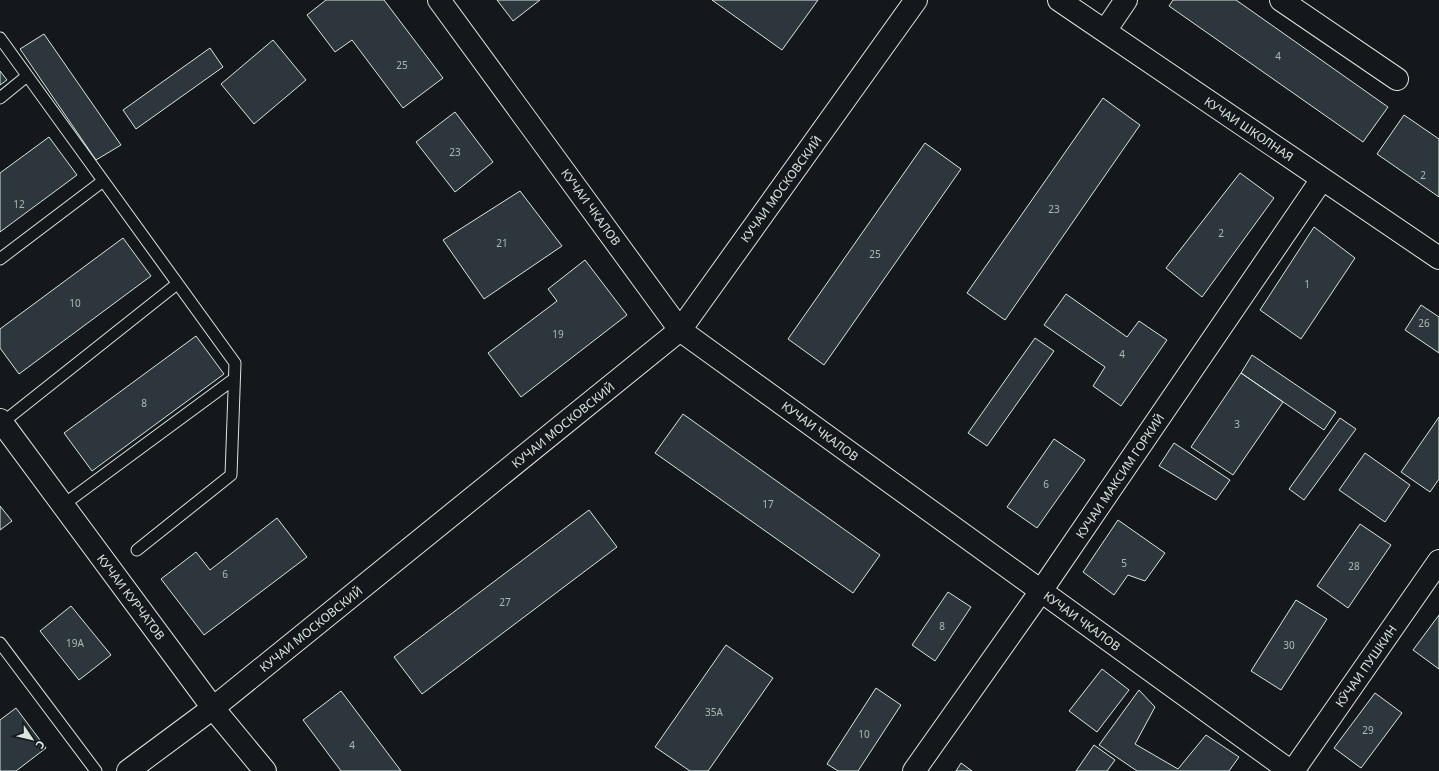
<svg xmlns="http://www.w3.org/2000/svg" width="1439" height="771" font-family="'Noto Sans',sans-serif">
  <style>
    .building { fill: #2c363c; stroke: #d8e6dc }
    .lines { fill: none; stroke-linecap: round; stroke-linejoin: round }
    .lane-casing { stroke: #d8e6dc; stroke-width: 13 }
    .street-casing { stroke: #d8e6dc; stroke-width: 24 }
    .secondary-casing { stroke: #d8e6dc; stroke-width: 24 }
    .lane { stroke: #14181c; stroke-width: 11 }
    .street { stroke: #14181c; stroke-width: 22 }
    .secondary { stroke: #14181c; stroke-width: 22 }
    .labels { text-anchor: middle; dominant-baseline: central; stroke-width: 3; stroke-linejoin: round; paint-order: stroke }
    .number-label { font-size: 10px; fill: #adbab4 }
    .street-label { font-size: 12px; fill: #d8e6dc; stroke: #14181c }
  </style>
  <rect width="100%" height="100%" fill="#14181c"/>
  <!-- building -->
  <path class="building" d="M 326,0 L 384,0 L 443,78 L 403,108 L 352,40 L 335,52 L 307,15 Z
    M 497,0 L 540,0 L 513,21 Z
    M 712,0 L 818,0 L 782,50 Z
    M 1173,0 L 1236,0 L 1388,107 L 1363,142 L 1169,6 Z
    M 44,34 L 121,145 L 96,160 L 20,49 Z
    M 273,40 L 306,80 L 254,124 L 221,84 Z
    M 210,48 L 223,67 L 136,129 L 123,110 Z
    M 0,71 L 7,80 L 0,85 Z
    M 1103,98 L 1140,125 L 1005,320 L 967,293 Z
    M 455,112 L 493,162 L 455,192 L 416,142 Z
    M 1404,115 L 1439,139 L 1439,197 L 1377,154 Z
    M 49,137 L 77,175 L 0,232 L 0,173 Z
    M 925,143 L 961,169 L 824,365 L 788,339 Z
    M 1240,173 L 1274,198 L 1202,297 L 1166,268 Z
    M 520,191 L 562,246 L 484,299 L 443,240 Z
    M 1314,227 L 1355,258 L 1301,339 L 1260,310 Z
    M 123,238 L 151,276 L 19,374 L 0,348 L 0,329 Z
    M 585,260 L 627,315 L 521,397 L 488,353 L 557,301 L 548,289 Z
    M 1066,294 L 1127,337 L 1139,321 L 1167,340 L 1121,406 L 1093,386 L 1105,367 L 1044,325 Z
    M 1421,305 L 1439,317 L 1439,353 L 1405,330 Z
    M 196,336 L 224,374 L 92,471 L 64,433 Z
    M 1035,338 L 1054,351 L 987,446 L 968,433 Z
    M 1252,355 L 1336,412 L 1324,430 L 1241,373 Z
    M 1241,373 L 1283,402 L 1233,475 L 1191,447 Z
    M 683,414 L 880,555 L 853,593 L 655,453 Z
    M 1439,417 L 1439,479 L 1430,492 L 1401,472 Z
    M 1340,418 L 1356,429 L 1304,500 L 1289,489 Z
    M 1054,439 L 1085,460 L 1037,528 L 1007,507 Z
    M 1174,443 L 1230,480 L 1216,500 L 1159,466 Z
    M 1365,453 L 1410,485 L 1385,522 L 1339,490 Z
    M 0,506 L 12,521 L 0,530 Z
    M 589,510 L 617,547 L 422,694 L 394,657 Z
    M 277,518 L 307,557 L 204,635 L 161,579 L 196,552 L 210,570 Z
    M 1118,520 L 1165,553 L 1145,581 L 1128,575 L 1114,595 L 1083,572 Z
    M 1360,524 L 1391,545 L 1348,608 L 1317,586 Z
    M 948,592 L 971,607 L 935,661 L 912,645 Z
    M 1296,600 L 1327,619 L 1281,690 L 1251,671 Z
    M 71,606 L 111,655 L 79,680 L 40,631 Z
    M 1439,615 L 1439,669 L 1413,650 Z
    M 726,645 L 773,678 L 708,771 L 690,771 L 655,747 Z
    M 1102,669 L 1129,690 L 1097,732 L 1069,711 Z
    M 876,688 L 901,705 L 858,771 L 838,771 L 827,764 Z
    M 1139,690 L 1155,707 L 1135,744 L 1178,769 L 1206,735 L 1239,757 L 1229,771 L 1137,771 L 1099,745 Z
    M 341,691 L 401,771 L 341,771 L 303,720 Z
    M 1375,693 L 1402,713 L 1361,768 L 1334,748 Z
    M 16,708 L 46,748 L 16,771 L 0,771 L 0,720 Z
    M 1094,745 L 1115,760 L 1107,771 L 1076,771 Z
    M 961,763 L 972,771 L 956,771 Z"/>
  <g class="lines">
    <!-- lane casing -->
    <g class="lane-casing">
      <path id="lane" d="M 0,38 L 235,363 L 231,475 L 137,550
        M 0,98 L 27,76
        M 0,259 L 103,181
        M 2,423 L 177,284
        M 63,505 L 234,379
        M 0,643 L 96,771"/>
    </g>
    <!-- street casing -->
    <g class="street-casing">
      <path id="street" d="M 1059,0 L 1439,258
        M 1281,0 L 1397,79
        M 1105,31 L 1126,0
        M 0,420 L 213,708 L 265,771
        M 128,771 L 213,708 L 680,330
        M 914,771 L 1041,591 L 1322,179"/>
    </g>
    <!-- secondary casing -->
    <g class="secondary-casing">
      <path id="secondary" d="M 439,0 L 680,330 L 1290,771
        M 680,330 L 916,0
        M 1293,771 L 1439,561"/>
    </g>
    <!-- lane -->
    <use href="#lane" class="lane"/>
    <!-- street -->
    <use href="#street" class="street"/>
    <!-- secondary -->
    <use href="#secondary" class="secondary"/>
  </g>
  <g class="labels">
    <!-- number labels -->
    <g class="number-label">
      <text x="1278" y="56">4</text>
      <text x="402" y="65">25</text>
      <text x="455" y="152">23</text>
      <text x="1423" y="175">2</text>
      <text x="19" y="204">12</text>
      <text x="1054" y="209">23</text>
      <text x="1221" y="233">2</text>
      <text x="502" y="243">21</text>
      <text x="875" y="254">25</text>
      <text x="1307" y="284">1</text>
      <text x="75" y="303">10</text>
      <text x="1424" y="323">26</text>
      <text x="558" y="334">19</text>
      <text x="1122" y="354">4</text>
      <text x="144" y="403">8</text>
      <text x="1237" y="424">3</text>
      <text x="1046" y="484">6</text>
      <text x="768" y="504">17</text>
      <text x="1124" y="563">5</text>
      <text x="1354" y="566">28</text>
      <text x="225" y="574">6</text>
      <text x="505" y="602">27</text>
      <text x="942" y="626">8</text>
      <text x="75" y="643">19А</text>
      <text x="1289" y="645">30</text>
      <text x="714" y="712">35А</text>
      <text x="1368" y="730">29</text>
      <text x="864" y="734">10</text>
      <text x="352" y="745">4</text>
    </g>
    <!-- street labels -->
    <g class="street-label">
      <text transform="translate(1249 129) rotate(34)">КУЧАИ ШКОЛНАЯ</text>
      <text transform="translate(781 189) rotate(-54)">КУЧАИ МОСКОВСКИЙ</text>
      <text transform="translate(591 207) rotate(54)">КУЧАИ ЧКАЛОВ</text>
      <text transform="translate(563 425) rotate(-39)">КУЧАИ МОСКОВСКИЙ</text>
      <text transform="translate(820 431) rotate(36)">КУЧАИ ЧКАЛОВ</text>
      <text transform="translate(1120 476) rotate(-56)">КУЧАИ МАКСИМ ГОРКИЙ</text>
      <text transform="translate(131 597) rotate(53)">КУЧАИ КУРЧАТОВ</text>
      <text transform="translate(1082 621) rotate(36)">КУЧАИ ЧКАЛОВ</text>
      <text transform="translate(311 629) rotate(-39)">КУЧАИ МОСКОВСКИЙ</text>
      <text transform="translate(1366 666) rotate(-55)">КӮЧАИ ПУШКИН</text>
    </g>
  </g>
  <!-- north arrow -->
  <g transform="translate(32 739) rotate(125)" stroke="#14181c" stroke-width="3" paint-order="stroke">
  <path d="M0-3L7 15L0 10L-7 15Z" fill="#d8e6dc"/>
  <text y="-6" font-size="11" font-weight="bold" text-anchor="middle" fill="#d8e6dc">С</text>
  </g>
</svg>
